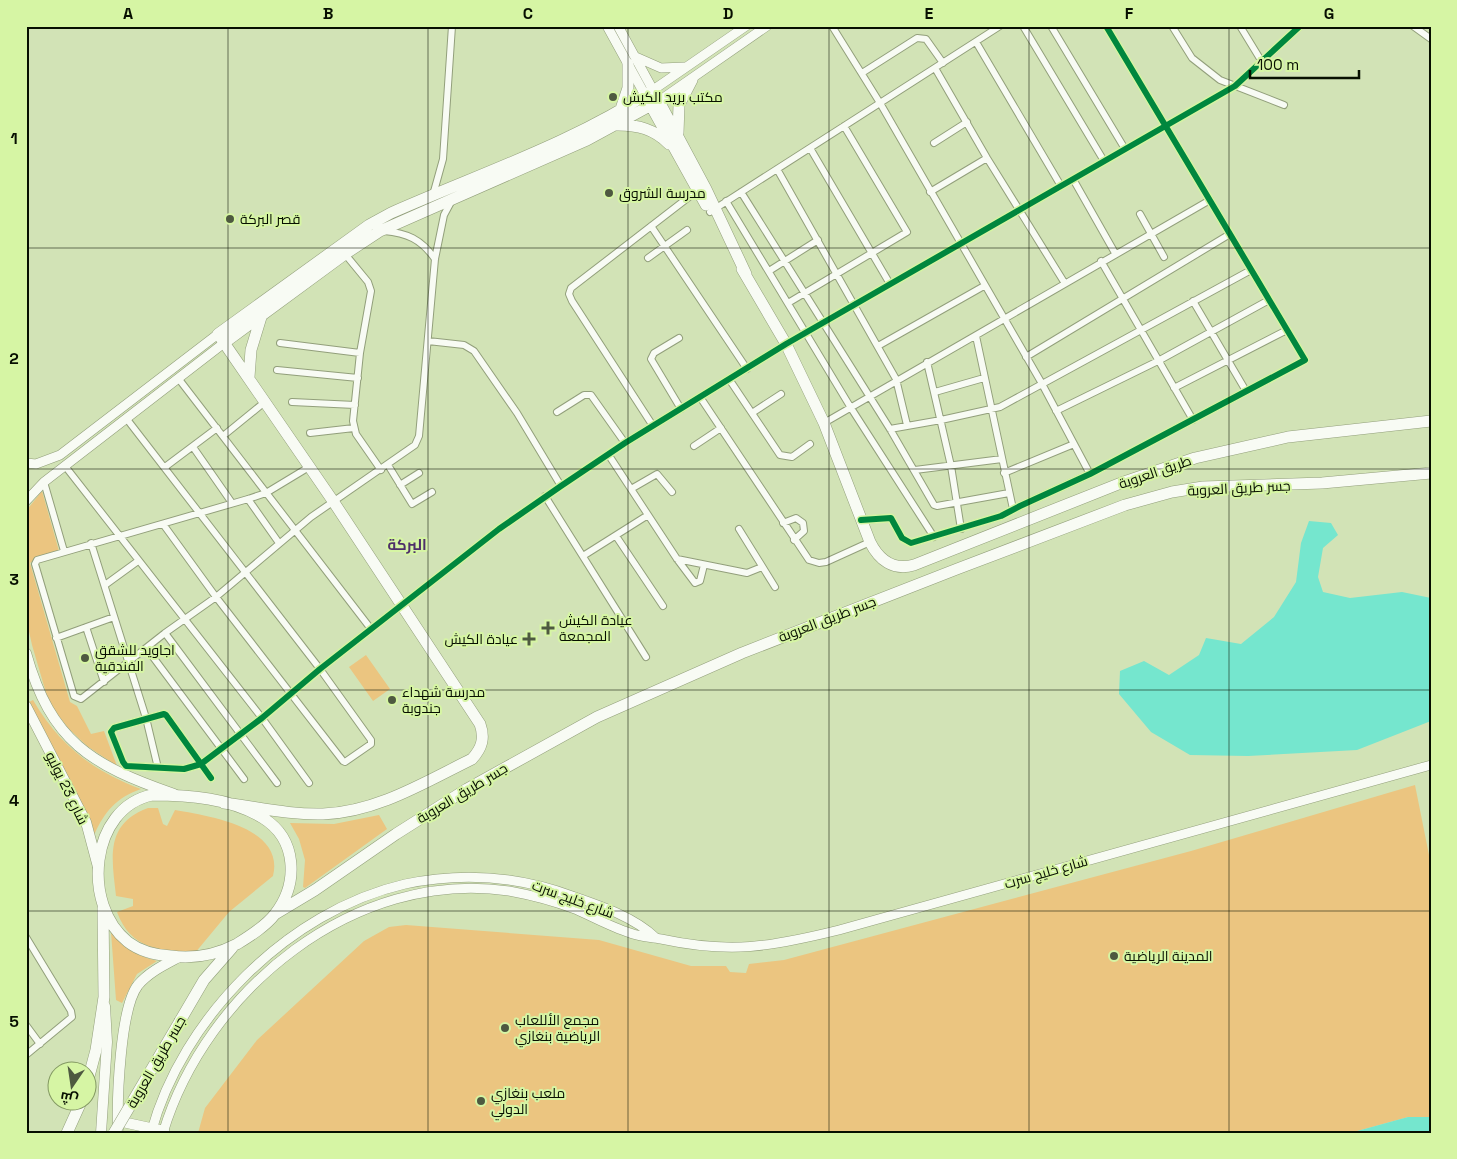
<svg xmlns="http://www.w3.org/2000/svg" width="1457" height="1159" font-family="'Space Grotesk',Cairo,sans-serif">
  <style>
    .green { fill: #ebc580 }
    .water { fill: #75e6ce }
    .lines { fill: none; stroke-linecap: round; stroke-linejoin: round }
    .street-casing { stroke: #929f7b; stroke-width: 8 }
    .secondary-casing { stroke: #929f7b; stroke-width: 10 }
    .primary-casing { stroke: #929f7b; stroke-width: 11 }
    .highway-casing { stroke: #929f7b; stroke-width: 12 }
    .street { stroke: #f8fbf4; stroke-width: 6 }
    .secondary { stroke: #f8fbf4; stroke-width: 9 }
    .primary { stroke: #f8fbf4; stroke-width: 10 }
    .highway { stroke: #f8fbf4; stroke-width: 11 }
    .highway-bridge-casing { stroke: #929f7b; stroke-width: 12; stroke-linecap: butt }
    .highway-bridge { stroke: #f8fbf4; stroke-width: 11 }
    .cycleway-casing { stroke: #d6f5a4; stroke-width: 9 }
    .cycleway { stroke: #00873e; stroke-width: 6 }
    .grid { fill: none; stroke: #070f00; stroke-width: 1; stroke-opacity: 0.55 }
    .poi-dot { fill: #4e5940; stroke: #d6f5a4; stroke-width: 2 }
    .labels { text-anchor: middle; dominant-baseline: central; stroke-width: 4; stroke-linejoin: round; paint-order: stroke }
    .poi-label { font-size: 14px; fill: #070f00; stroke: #d6f5a4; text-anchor: start }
    .street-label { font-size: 14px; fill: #070f00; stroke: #d6f5a4 }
    .neighbourhood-label { font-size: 15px; font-weight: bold; fill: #4e306a; stroke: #d6f5a4 }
    .neatline { fill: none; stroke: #070f00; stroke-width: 2 }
    .grid-label { font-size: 16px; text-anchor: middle; font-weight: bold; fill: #070f00 }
  </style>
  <rect width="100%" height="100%" fill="#d2e3b6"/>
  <!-- green -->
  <path class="green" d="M 42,491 L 59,551 L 40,556 L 30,563 L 70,702 L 77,706 L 91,734 L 104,731 L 117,766 L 87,746 L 68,728 L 49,703 L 32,645 L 26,618 L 26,511 Z
    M 366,655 L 390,689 L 373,701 L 349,667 Z
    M 33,700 C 60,746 93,771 141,789 C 116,798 105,811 94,835 L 88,816 L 29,702 Z
    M 1415,785 L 1431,865 L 1431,1117 L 1408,1117 L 1350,1133 L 198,1133 L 205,1108 L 257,1040 L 364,941 L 389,927 L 406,925 L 599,940 L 691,966 L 726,966 L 730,972 L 746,973 L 749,964 L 784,960 L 1191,851 Z
    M 148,808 L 158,808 L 163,824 L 167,826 L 175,810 C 209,816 285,827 273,876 L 229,912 L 195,953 C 160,950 131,950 117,912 L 133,906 L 133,899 L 116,896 C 112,859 104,824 148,808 Z
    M 379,815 L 387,829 L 305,888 L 303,887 L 305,860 L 299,839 L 290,823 L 334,824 Z
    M 111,932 C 124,948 136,955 157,961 L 137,974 L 122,1003 L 116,1000 Z"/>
  <!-- water -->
  <path class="water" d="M 1309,521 L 1331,523 L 1338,535 L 1323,548 L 1318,577 L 1323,592 L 1350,598 L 1402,592 L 1431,598 L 1431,721 L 1357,750 L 1248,756 L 1190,755 L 1151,732 L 1119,694 L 1120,671 L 1144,661 L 1169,675 L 1199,655 L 1206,638 L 1241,644 L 1274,617 L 1296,582 L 1301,543 Z
    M 1408,1117 L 1431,1117 L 1431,1133 L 1350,1133 Z"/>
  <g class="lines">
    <!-- street casing -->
    <g class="street-casing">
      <path id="street" d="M 832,26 L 880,103 L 1041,382 L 1090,474
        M 1023,26 L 1104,161
        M 1051,26 L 1125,149
        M 1172,26 L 1192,58 L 1220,80 L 1284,105
        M 1240,26 L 1262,62
        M 1413,26 L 1431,39
        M 976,42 L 1061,186
        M 935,68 L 987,158 L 1064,282
        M 862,73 L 917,38 L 926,39 L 943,63
        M 934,143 L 967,122
        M 810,148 L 890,284
        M 777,169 L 896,379 L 907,425
        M 1073,179 L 1115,253
        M 741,192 L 890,429 L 934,505 L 937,506 L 1009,493
        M 930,192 L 987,158
        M 433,195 L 443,159 L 452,26
        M 726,201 L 851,408 L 934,537
        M 710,212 L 1000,26
        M 1140,214 L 1164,257
        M 651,226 L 747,369
        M 384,231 C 407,233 421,239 435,259
        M 345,254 L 368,282 L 371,291 L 360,353 L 353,421 L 356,434 L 381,470
        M 648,258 L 687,230
        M 1101,261 L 1193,420
        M 769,271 L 818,240
        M 1193,301 L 1246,391
        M 788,303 L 907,232 L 844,126
        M 976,336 L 1013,509
        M 679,338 L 654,353 L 651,359 L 681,409
        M 428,341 L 464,345 L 474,351 L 517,413 L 561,486
        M 280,343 L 360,353
        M 878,346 L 984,286
        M 1026,357 L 1230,234
        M 927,362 L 951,466 L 961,529
        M 277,370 L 358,378
        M 178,378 L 371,629
        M 729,379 L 780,455 L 792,457 L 810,444
        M 1174,388 L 1287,330
        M 935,392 L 984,378
        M 700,397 L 809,560 L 819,563 L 826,562 L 870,542
        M 292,402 L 355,405
        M 1056,411 L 1158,361 L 1269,300
        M 557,412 L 584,395 L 591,395 L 625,443
        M 752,413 L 781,394
        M 126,418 L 320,669 L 371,740 L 371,744 L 345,762 L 343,761 L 216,597 L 163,524
        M 824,423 L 1210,200
        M 653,426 L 572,301 L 569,294 L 571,288 L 698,190
        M 890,429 L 941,420 L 1000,407 L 1251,270
        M 310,433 L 354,428
        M 223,436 L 266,401
        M 694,446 L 721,428
        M 193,447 L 232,503
        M 608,454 L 677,559 L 695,583 L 700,581 L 704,565
        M 388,465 L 412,504 L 432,492
        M 65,466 L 262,718 L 309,783
        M 165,467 L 217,428
        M 309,467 L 266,493 L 248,499 L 37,560 L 35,564 L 74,696 L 81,699 L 165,633 L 216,597 L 311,517 L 415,445 L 419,436 L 435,259 L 444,215 L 451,202
        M 915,470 L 1002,459
        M 1004,473 L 1074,444
        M 44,482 L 64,551
        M 400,485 L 419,473
        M 631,489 L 657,474 L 672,492
        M 545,496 L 646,657
        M 248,499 L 279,543
        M 861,520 L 891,518 L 902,538 L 911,543 L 1001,516 L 1020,506 L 1090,474 L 1305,360 L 1106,26
        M 783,523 L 796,518 L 803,523 L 804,531 L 794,540
        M 739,529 L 775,587
        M 616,536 L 663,606
        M 91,543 L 146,718 L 158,768
        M 583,556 L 648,515
        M 677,559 L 747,573 L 762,567
        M 105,585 L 138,561
        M 86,627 L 104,682
        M 165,633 L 277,783
        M 56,638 L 114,617
        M 147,649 L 244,779
        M 211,778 L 166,715 L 164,714 L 114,728 L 111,732 L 123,762 L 126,766 L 184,769 L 201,764 L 262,718 L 320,669 L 499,529 L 561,486 L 625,443 L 786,344 L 1235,86 L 1300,26
        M 26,937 L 71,1011 L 72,1017 L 26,1055
        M 26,1025 L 40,1044"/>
    </g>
    <!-- secondary casing -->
    <g class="secondary-casing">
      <path id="secondary" d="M 607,26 L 645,95
        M 618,26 L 653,90 L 746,26
        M 636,57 L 661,68 L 685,67
        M 659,101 L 767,26
        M 26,463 L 36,464 L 60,455 L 218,334
        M 26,501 L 44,482 L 224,343
        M 151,1133 C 182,1018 288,911 405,884 C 462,872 518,876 572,896 C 601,906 634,917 656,938
        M 163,1133 C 206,990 355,868 509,891 C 531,895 554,901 575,909 C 593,917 611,927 630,933 C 640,937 651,937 661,939 C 731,954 770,947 839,930 L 1431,765"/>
    </g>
    <!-- primary casing -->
    <g class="primary-casing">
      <path id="primary" d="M 26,653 C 51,742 91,765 174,794
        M 26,706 L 86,822 L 98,867
        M 118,1121 L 164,1131
        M 118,1129 C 117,1099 120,1008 138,985 C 149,972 164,965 179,957
        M 101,1133 L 107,1042 L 105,1006"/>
    </g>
    <!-- highway casing -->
    <g class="highway-casing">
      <path id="highway" d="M 645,95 L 706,205
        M 620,112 L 628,88 L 628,64
        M 618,125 C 638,125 654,129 669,144
        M 678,133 L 679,105 L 692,80
        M 742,269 L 786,344 L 824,423 L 870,542 C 879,560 893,571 914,565 L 1121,483 L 1195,458 L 1288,437 L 1431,421
        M 224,343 L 345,254 L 380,231 L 587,140 L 657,102
        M 249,377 L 251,350 L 262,314
        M 152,795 C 188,795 231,798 263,818 C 297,839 299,883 275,914 C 266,926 250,936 237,944 C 216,955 194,959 171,956 C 155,955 141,952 128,942 C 81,905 90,808 152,795 Z
        M 224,803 C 257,807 290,815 323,814 C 377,812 425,782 472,759 C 482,748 485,738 480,724 L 333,501 L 218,334 L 369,225 L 391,213 C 479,174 573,143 653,90 L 706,189 L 746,274
        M 275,914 L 315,890 L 396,834 L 467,789 L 597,717 L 742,653 L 957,569 L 1125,505 L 1172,492 L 1203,487 L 1322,483 L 1431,473
        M 180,1021 L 204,980 L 232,948
        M 88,1080 L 96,1050 L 104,997 L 103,908
        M 67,1133 L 81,1102"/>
    </g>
    <!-- street -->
    <use href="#street" class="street"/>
    <!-- secondary -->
    <use href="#secondary" class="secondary"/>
    <!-- primary -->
    <use href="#primary" class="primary"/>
    <!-- highway -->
    <use href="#highway" class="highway"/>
    <!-- highway-bridge casing -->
    <g class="highway-bridge-casing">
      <path id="highway-bridge" d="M 114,1133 L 180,1021"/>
    </g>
    <!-- highway-bridge -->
    <use href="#highway-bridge" class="highway-bridge"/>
    <!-- cycleway casing -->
    <g class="cycleway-casing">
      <path id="cycleway" d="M 861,520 L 891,518 L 902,538 L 911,543 L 1001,516 L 1020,506 L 1090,474 L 1305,360 L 1106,26
        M 211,778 L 166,715 L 164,714 L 114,728 L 111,732 L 123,762 L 126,766 L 184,769 L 201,764 L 262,718 L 320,669 L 499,529 L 561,486 L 625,443 L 786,344 L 1235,86 L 1300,26"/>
    </g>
    <!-- cycleway -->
    <use href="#cycleway" class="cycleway"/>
  </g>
  <!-- grid -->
  <path class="grid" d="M 228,26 L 228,1133M 428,26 L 428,1133M 628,26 L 628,1133M 829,26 L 829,1133M 1029,26 L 1029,1133M 1229,26 L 1229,1133M 26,248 L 1431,248M 26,469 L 1431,469M 26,690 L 1431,690M 26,911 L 1431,911"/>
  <!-- markers -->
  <g class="poi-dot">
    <circle cx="613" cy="97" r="5"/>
    <circle cx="609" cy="193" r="5"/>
    <circle cx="230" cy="219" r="5"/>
    <path d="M545.5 620.5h5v5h5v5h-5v5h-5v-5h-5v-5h5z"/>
    <path d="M526.5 631.5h5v5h5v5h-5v5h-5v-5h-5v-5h5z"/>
    <circle cx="85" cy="658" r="5"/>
    <circle cx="392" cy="700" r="5"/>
    <circle cx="1114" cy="956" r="5"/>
    <circle cx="505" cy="1028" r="5"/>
    <circle cx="481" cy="1101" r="5"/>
  </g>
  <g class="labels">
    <!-- poi labels -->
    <g class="poi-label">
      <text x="623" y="97">مكتب بريد الكيش</text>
      <text x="619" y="193">مدرسة الشروق</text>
      <text x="240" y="219">قصر البركة</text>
      <text x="559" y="620">عيادة الكيش<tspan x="559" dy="16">المجمعة</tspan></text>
      <text x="518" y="639" text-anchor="end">عيادة الكيش</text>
      <text x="95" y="650">اجاويد للشقق<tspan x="95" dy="16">الفندقية</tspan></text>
      <text x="402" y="692">مدرسة شهداء<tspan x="402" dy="16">جندوبة</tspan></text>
      <text x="1124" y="956">المدينة الرياضية</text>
      <text x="515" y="1020">مجمع الأللعاب<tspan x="515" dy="16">الرياضية بنغازي</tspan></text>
      <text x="491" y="1093">ملعب بنغازي<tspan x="491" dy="16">الدولي</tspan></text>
    </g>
    <!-- street labels -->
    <g class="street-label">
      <text transform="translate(1155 472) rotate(-19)">طريق العروبة</text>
      <text transform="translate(1239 488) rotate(-3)">جسر طريق العروبة</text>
      <text transform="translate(827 619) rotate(-21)">جسر طريق العروبة</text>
      <text transform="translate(67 788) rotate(64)">شارع 23 يوليو</text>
      <text transform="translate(462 793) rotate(-31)">جسر طريق العروبة</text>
      <text transform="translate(1046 872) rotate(-16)">شارع خليج سرت</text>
      <text transform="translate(573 899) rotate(20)">شارع خليج سرت</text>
      <text transform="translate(156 1062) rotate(-60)">جسر طريق العروبة</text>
    </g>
    <!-- neighbourhood labels -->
    <g class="neighbourhood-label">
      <text x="407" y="544">البركة</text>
    </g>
  </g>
  <!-- border -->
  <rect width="1457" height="1159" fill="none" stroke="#d6f5a4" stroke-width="55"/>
  <!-- north arrow -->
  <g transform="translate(72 1086) rotate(193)"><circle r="24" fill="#d6f5a4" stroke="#839962"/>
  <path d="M0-4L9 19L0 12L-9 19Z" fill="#4e5940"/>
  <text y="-8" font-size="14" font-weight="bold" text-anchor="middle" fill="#070f00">ش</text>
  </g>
  <!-- scale -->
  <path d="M1250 70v8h109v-8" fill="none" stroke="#070f00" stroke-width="2.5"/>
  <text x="1257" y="70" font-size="15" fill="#070f00" stroke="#d6f5a4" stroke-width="4" paint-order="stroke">100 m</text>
  <rect x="28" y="28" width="1402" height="1104" class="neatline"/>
  <g class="grid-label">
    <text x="128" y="19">A</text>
    <text x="328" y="19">B</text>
    <text x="528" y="19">C</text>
    <text x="728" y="19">D</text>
    <text x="929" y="19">E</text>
    <text x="1129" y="19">F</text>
    <text x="1329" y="19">G</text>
    <text x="14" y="144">1</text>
    <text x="14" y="364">2</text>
    <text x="14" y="585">3</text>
    <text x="14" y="806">4</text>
    <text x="14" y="1027">5</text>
  </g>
</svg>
